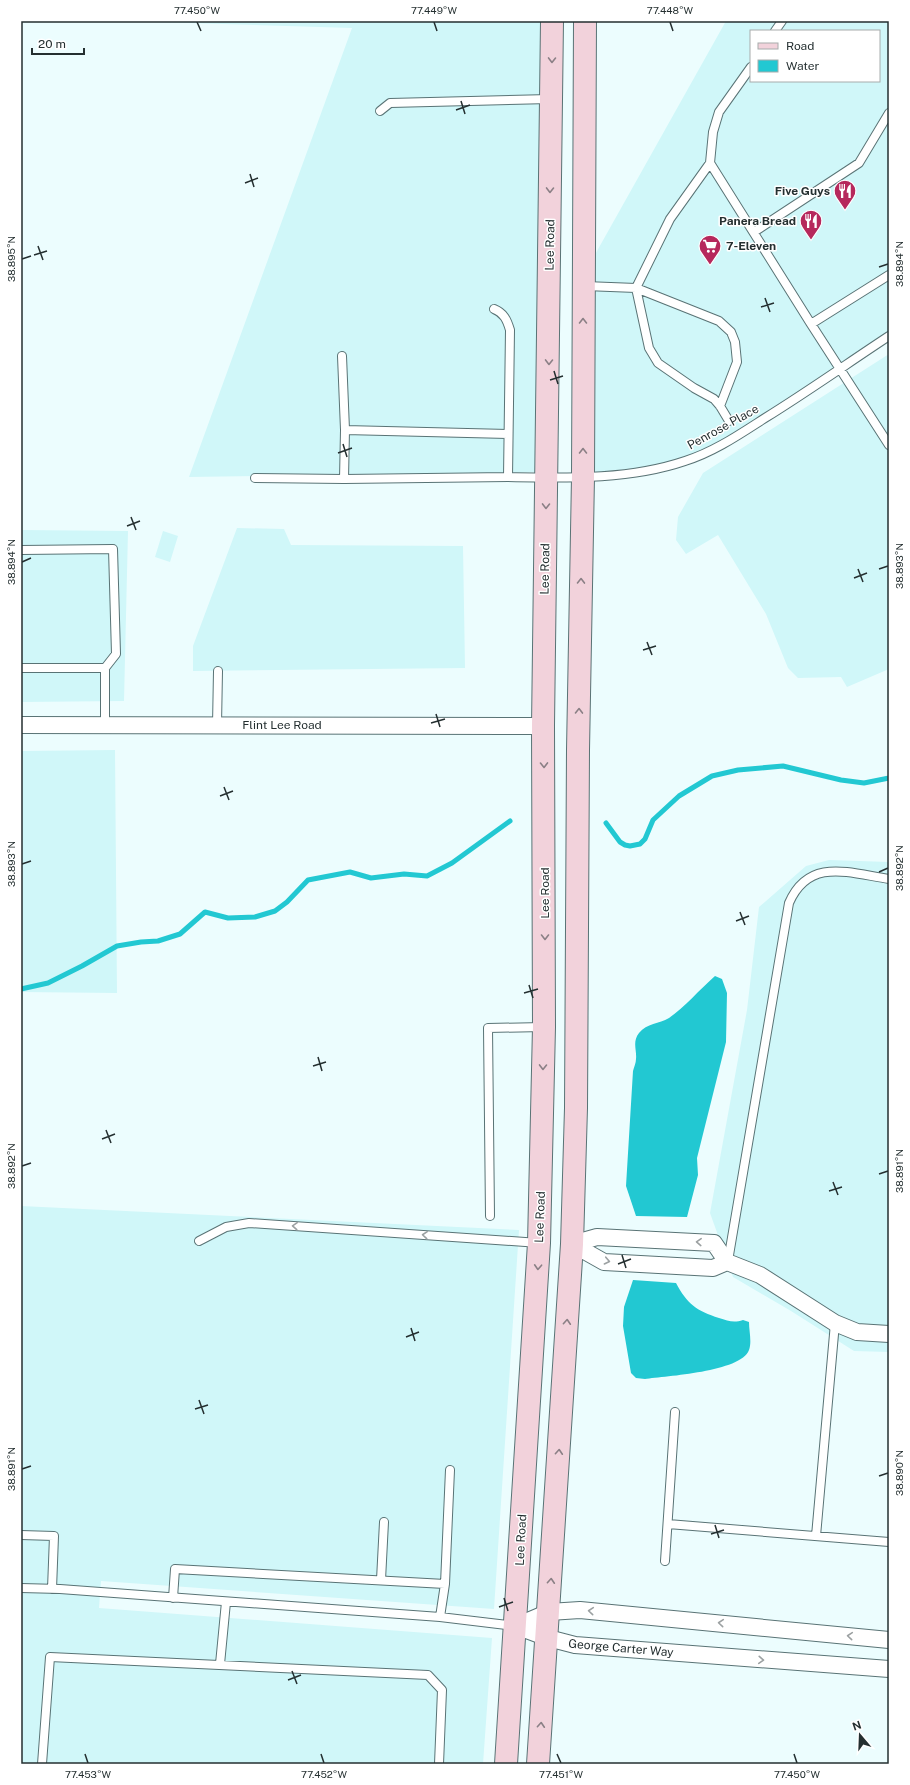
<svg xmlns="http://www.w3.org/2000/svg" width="910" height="1785" font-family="'Public Sans',sans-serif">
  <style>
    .built { fill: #d0f7f9; fill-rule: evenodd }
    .water { fill: #22c8d2 }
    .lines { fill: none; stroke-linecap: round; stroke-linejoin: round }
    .stream { stroke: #22c8d2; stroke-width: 5 }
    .lane-casing { stroke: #597375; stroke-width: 10 }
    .street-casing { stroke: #597375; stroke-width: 18 }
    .secondary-casing { stroke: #597375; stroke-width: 24 }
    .lane { stroke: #fff; stroke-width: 8 }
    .street { stroke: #fff; stroke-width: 16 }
    .secondary { stroke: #f2d2db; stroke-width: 22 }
    .oneway { stroke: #8b8086 }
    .oneway2 { stroke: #9ca1a2 }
    .ticks { fill: none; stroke: #242f30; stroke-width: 1.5 }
    .labels { text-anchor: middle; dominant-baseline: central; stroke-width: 3; stroke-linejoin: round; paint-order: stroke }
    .poi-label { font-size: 12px; font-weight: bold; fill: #242f30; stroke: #fff; text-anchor: end }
    .street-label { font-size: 12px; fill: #242f30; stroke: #fff }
    .neatline { fill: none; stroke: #242f30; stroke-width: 1.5 }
    .ticks-label { font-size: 10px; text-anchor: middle; fill: #242f30 }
  </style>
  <rect width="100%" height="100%" fill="#ecfdfe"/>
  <!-- built -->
  <path class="built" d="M 120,21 L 542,21 L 541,472 L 189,477 L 352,28 Z
    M 726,21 L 889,21 L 889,336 L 780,409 L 686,461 L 583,477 L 583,276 ZM 751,31 L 879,31 L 879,81 L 751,81 Z
    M 889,354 L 889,669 L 847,687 L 841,677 L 798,678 L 788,668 L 766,614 L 718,535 L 686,554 L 676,540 L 678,517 L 703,473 Z
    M 237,528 L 284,529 L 291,545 L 463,546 L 465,668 L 193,671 L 193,646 Z
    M 21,530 L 128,531 L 124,701 L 21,702 Z
    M 163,531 L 178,536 L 170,562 L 155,557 Z
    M 115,750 L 117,993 L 21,992 L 21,751 Z
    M 829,860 L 889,862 L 889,1352 L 854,1351 L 791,1311 L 733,1277 L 710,1213 L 747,1010 L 759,907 L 806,866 Z
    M 21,1206 L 519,1230 L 494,1609 L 101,1581 L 99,1608 L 492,1638 L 483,1764 L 21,1764 Z"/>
  <!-- water -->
  <path class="water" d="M 715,976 L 722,979 L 727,993 L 726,1042 L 697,1158 L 698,1175 L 687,1217 L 636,1216 L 626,1186 L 633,1071 C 634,1067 636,1063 636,1059 C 637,1050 632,1042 639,1033 C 647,1023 659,1024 669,1018 C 684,1008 700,989 715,976 Z
    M 633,1280 L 676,1283 C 687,1304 697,1311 719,1318 C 728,1321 734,1323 743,1320 L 749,1322 C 749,1331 752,1342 749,1350 C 741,1372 666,1376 645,1379 L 636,1378 L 631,1373 L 623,1326 L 624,1307 Z"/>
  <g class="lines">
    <!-- stream -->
    <path class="stream" d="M 606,823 L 620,842 L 625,845 L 630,846 L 640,844 L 645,839 L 653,820 L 679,796 L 712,776 L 738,770 L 783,766 L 841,780 L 864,783 L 889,778
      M 21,989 L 48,983 L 82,966 L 117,946 L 141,942 L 158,941 L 180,934 L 205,912 L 228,918 L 255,917 L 275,911 L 287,902 L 308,880 L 350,872 L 371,878 L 404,874 L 427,876 L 452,863 L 510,821"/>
    <!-- lane casing -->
    <g class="lane-casing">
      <path id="lane" d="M 775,31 L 782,21
        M 751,67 L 719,112 L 713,132 L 710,163 L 811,324 L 889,445
        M 380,111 L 390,103 L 550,99
        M 754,232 L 859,163 L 889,113
        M 585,286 L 636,288 L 670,219 L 710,163
        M 636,288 L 719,321 L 731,332 L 735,342 L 737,362 L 720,406
        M 636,288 L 649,348 L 658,363 L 694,388 L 714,399 L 720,406 L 729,421
        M 494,309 C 504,313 507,320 510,330 L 508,477 C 567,478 629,480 685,461 C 714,452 740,434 765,418 C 807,392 848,363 889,336
        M 811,324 L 889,275
        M 342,356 L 345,430
        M 255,478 L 344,479 L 508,477
        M 344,479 L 345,430 L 508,434
        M 21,550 L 113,549 L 116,654 L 105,668
        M 21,668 L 105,668 L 105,725
        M 217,725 L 218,671
        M 490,1216 L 488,1028 L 543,1027
        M 199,1241 L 226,1227 L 249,1223 L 539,1243
        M 728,1261 L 789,903 C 809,857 849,873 889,879
        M 668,1524 L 889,1542
        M 21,1535 L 54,1536 L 52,1589
        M 816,1536 L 835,1323
        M 665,1561 L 675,1412
        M 381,1580 L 384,1522
        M 445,1584 L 450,1470
        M 21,1588 L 60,1589 L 440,1617 L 515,1626
        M 173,1598 L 175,1569 L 445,1584 L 440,1617
        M 220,1664 L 226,1602
        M 42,1764 L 50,1657 L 428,1675 L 442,1690 L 439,1764"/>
    </g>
    <!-- street casing -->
    <g class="street-casing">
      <path id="street" d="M 21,725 L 543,726
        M 572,1244 L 597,1237 L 714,1243 L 727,1262 L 760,1275 L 835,1323 L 857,1332 L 889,1334
        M 572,1244 L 604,1262 L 713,1268 L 727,1262
        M 516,1626 L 549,1612 L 580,1610 L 889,1640
        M 516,1626 L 548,1638 L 575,1645 L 889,1669"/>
    </g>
    <!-- secondary casing -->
    <g class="secondary-casing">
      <path id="secondary" d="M 506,1764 L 539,1243 L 544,1027 L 543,726 L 552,21
        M 538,1764 L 572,1244 L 576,1108 L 578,750 L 583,477 L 585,21"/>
    </g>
    <!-- lane -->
    <use href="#lane" class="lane"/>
    <!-- street -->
    <use href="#street" class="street"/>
    <!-- secondary -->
    <use href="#secondary" class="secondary"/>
  </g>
  <!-- one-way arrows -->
  <defs><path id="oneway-chevron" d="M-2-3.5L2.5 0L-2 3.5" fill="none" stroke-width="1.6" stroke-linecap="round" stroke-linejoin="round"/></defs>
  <g class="oneway">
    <use href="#oneway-chevron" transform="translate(552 60) rotate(91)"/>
    <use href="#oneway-chevron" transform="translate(550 190) rotate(91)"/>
    <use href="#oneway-chevron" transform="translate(583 321) rotate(-90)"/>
    <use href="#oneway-chevron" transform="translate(549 362) rotate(91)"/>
    <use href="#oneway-chevron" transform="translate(583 451) rotate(-90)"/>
    <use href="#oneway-chevron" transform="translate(546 506) rotate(91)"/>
    <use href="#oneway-chevron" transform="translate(581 581) rotate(-89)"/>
    <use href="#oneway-chevron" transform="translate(579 711) rotate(-89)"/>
    <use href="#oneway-chevron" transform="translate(544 765) rotate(89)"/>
    <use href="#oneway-chevron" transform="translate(545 937) rotate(90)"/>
    <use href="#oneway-chevron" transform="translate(543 1067) rotate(91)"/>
    <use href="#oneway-chevron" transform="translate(538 1267) rotate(93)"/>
    <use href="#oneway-chevron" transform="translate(567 1322) rotate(-86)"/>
    <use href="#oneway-chevron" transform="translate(559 1452) rotate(-86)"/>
    <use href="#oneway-chevron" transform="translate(551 1581) rotate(-86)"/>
    <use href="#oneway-chevron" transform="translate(541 1725) rotate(-86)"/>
  </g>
  <g class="oneway2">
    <use href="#oneway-chevron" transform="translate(295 1226) rotate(-176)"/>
    <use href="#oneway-chevron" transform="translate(425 1235) rotate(-175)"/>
    <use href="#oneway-chevron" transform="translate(699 1242) rotate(-177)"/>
    <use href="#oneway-chevron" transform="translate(607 1261) rotate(12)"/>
    <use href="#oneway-chevron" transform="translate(591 1611) rotate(-175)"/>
    <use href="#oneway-chevron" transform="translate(721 1623) rotate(-175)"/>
    <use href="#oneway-chevron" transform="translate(850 1636) rotate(-175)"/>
    <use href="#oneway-chevron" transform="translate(761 1660) rotate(4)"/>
  </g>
  <!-- ticks -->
  <path class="ticks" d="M 197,22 L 201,31M 434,22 L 437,31M 670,22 L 673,31M 461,101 L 465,114M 456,110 L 470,105M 250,174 L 254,187M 245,183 L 258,178M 38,246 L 43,260M 34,255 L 47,251M 22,259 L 31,256M 879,267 L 888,264M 765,298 L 770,312M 761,307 L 774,303M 554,371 L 558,384M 550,380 L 563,376M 343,444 L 347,457M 338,453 L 352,448M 131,517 L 136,530M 127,526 L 140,521M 22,562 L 31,558M 858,569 L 863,582M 879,569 L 888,566M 854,578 L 867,573M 647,642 L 652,655M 643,650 L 656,646M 436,714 L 440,727M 431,723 L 445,719M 224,787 L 229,800M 220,796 L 233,791M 22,864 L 31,861M 879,872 L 888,868M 740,912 L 745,925M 736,921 L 749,916M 529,985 L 533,998M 524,993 L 538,989M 318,1057 L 322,1071M 313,1066 L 326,1062M 106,1130 L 111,1143M 102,1139 L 115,1134M 22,1166 L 31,1163M 879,1174 L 888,1171M 833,1182 L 838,1195M 829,1191 L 842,1187M 622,1255 L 626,1268M 618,1264 L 631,1259M 411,1328 L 415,1341M 406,1337 L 419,1332M 199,1400 L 204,1414M 195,1409 L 208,1405M 22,1469 L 31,1466M 879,1476 L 888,1473M 715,1525 L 719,1538M 711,1534 L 724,1530M 504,1598 L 508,1611M 499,1607 L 513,1602M 292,1671 L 297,1684M 288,1680 L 301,1675M 85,1754 L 88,1763M 321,1754 L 324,1763M 557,1754 L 561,1763M 794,1754 L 797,1763"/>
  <!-- icons -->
  <defs>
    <g id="restaurant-pin" transform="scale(1.15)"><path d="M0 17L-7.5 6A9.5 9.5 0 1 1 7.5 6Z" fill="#b6285c" stroke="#fff"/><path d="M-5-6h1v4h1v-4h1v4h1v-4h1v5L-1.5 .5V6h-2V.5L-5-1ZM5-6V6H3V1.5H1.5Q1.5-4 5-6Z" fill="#fff"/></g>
    <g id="supermarket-pin" transform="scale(1.15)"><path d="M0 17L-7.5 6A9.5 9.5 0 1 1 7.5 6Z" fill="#b6285c" stroke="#fff"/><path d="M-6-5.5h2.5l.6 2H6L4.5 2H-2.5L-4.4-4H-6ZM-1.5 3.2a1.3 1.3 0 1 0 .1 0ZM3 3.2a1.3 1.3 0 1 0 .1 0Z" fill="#fff"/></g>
  </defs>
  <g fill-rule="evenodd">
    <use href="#restaurant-pin" x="845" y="191"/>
    <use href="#restaurant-pin" x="811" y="221"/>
    <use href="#supermarket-pin" x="710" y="246"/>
  </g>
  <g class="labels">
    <!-- poi labels -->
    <g class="poi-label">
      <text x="830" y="191">Five Guys</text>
      <text x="796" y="221">Panera Bread</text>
      <text x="726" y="246" text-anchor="start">7-Eleven</text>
    </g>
    <!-- street labels -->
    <g class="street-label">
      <text transform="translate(550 245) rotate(-89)">Lee Road</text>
      <text transform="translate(723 427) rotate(-29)">Penrose Place</text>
      <text transform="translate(545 569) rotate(-89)">Lee Road</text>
      <text x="282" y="725">Flint Lee Road</text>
      <text transform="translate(545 893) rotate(-90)">Lee Road</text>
      <text transform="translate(540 1217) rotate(-88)">Lee Road</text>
      <text transform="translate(521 1540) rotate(-87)">Lee Road</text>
      <text transform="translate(621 1648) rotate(5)">George Carter Way</text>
    </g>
  </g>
  <!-- border -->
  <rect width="910" height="1785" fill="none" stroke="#ffffff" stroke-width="44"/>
  <!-- legend -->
  <rect x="750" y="30" width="130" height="52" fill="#ffffff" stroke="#a7acac"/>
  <rect x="758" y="43" width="20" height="6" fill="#f2d2db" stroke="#a7acac"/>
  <text x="786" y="50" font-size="12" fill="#242f30">Road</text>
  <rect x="758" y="60" width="20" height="12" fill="#22c8d2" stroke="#a7acac"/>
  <text x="786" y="70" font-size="12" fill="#242f30">Water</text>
  <!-- north arrow -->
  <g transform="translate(860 1735) rotate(341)" stroke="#ffffff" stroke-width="3" paint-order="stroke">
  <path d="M0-3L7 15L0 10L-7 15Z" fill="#242f30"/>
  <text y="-6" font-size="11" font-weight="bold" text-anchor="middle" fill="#242f30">N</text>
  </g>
  <!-- scale -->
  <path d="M32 48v6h52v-6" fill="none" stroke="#242f30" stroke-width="2"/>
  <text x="38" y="48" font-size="12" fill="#242f30" stroke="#ffffff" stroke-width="3" paint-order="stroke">20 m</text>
  <rect x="22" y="22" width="866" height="1741" class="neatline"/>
  <g class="ticks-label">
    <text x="197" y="14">77.450°W</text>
    <text x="434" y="14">77.449°W</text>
    <text x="670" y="14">77.448°W</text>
    <text transform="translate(11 259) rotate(-90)" y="4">38.895°N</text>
    <text transform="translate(899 264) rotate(-90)" y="4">38.894°N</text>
    <text transform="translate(11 562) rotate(-90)" y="4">38.894°N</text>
    <text transform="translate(899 566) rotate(-90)" y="4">38.893°N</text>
    <text transform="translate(11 864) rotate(-90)" y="4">38.893°N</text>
    <text transform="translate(899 868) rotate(-90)" y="4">38.892°N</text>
    <text transform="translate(11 1166) rotate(-90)" y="4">38.892°N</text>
    <text transform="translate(899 1171) rotate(-90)" y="4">38.891°N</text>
    <text transform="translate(11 1469) rotate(-90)" y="4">38.891°N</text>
    <text transform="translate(899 1473) rotate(-90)" y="4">38.890°N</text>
    <text x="88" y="1778">77.453°W</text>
    <text x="324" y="1778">77.452°W</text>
    <text x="561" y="1778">77.451°W</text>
    <text x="797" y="1778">77.450°W</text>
  </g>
</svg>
